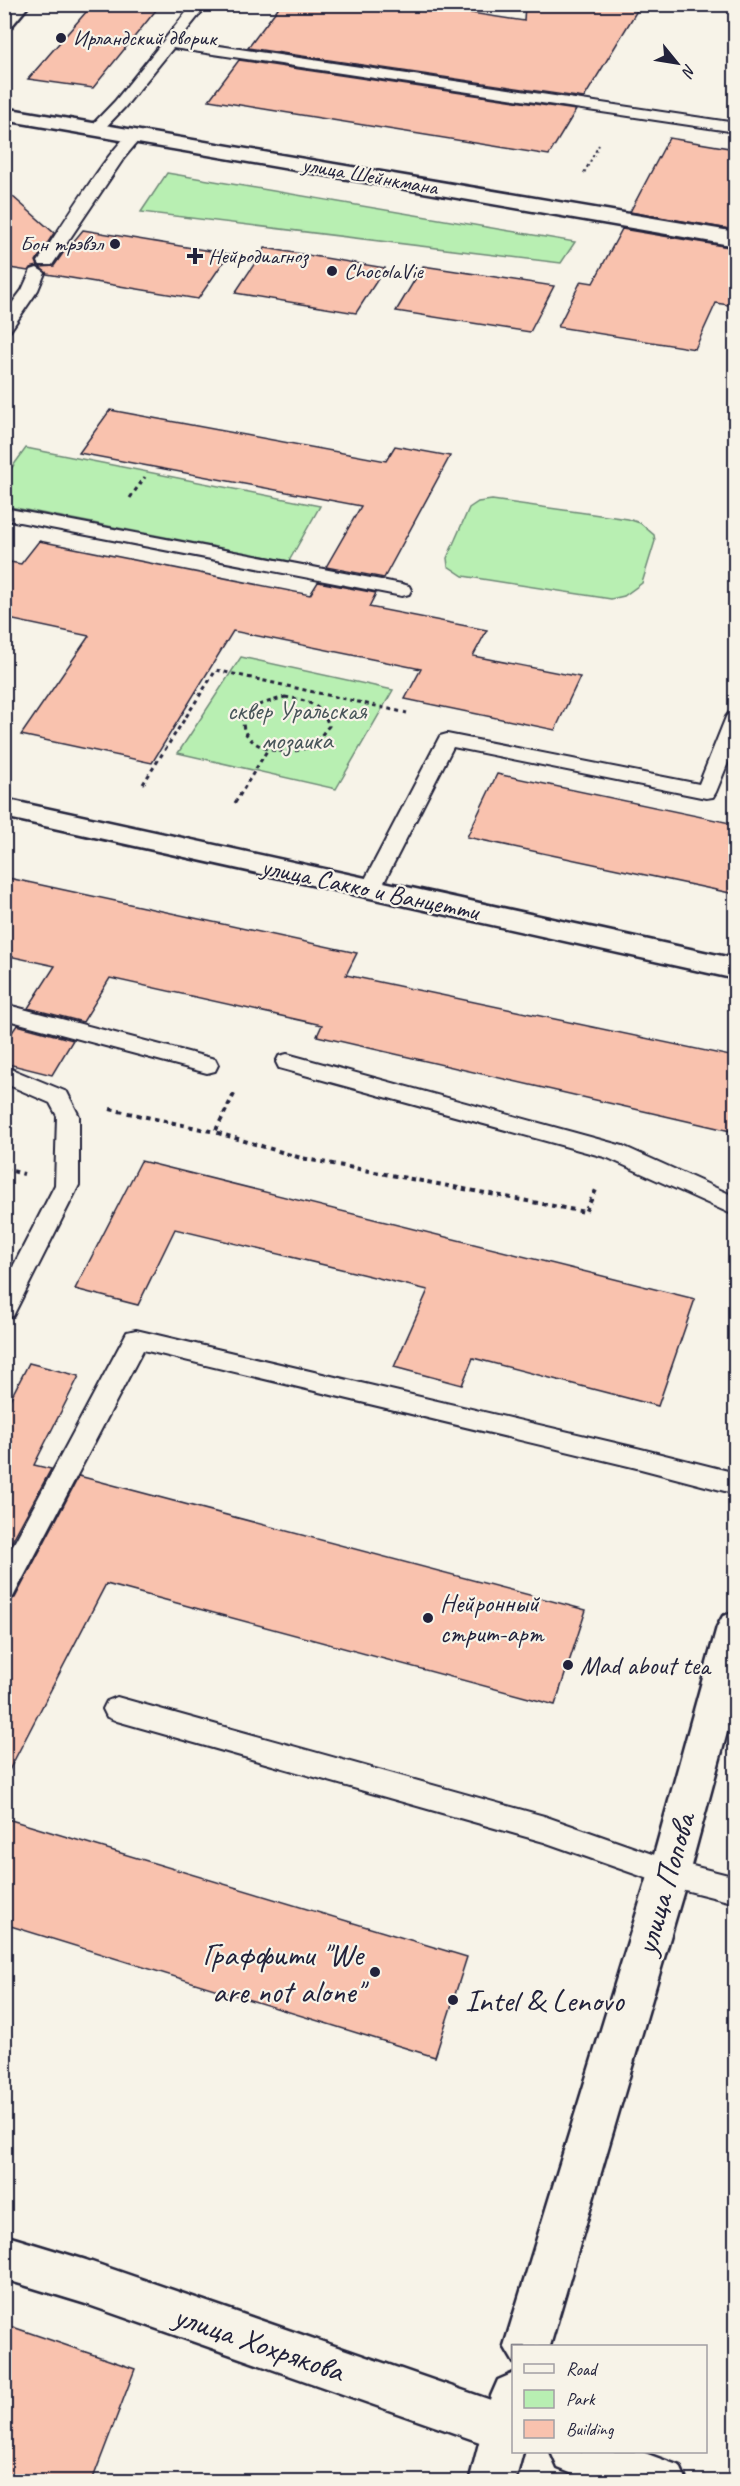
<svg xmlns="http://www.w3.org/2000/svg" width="740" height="2486" font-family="Caveat,sans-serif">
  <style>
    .green { fill: #b8efb2; stroke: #6d8876; stroke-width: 1.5 }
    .building { fill: #f9c2ae; stroke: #22223b; stroke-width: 1.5 }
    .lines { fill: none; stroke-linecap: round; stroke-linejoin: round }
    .service-casing { stroke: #22223b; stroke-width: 4 }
    .minor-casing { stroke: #22223b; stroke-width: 5 }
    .tertiary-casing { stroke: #22223b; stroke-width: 5 }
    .secondary-casing { stroke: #22223b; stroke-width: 5 }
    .path-far2 { stroke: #22223b; stroke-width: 2; stroke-dasharray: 3 3; stroke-linecap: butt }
    .path-far1 { stroke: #22223b; stroke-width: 3; stroke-dasharray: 4 4; stroke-linecap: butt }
    .path { stroke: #22223b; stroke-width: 4; stroke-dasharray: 4.5 4.5; stroke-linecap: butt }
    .service { fill: #f7f3e8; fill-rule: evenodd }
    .minor { fill: #f7f3e8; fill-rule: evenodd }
    .tertiary { fill: #f7f3e8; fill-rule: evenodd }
    .secondary { fill: #f7f3e8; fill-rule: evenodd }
    .poi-dot { fill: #22223b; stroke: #f7f3e8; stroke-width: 2 }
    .labels { text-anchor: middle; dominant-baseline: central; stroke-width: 4.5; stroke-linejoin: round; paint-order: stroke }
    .far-poi-label { font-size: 22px; fill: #22223b; stroke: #f7f3e8; text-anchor: start }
    .far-street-label { font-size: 22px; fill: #22223b; stroke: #f7f3e8 }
    .park-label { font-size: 26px; fill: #485559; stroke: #f7f3e8 }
    .street-label { font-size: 26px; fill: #22223b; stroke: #f7f3e8 }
    .poi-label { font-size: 26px; fill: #22223b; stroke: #f7f3e8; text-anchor: start }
    .near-street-label { font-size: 32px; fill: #22223b; stroke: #f7f3e8 }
    .near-poi-label { font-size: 32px; fill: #22223b; stroke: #f7f3e8; text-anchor: end }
  </style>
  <rect width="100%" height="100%" fill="#f7f3e8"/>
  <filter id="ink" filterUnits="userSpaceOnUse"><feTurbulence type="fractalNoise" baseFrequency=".0167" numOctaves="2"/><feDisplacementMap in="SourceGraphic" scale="12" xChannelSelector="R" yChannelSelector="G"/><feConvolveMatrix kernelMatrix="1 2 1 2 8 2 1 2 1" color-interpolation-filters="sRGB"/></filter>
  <g filter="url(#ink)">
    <!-- green -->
    <path class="green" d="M 167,173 L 575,242 L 561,263 L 141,212 Z
      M 26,448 L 320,506 L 289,561 L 5,506 L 5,477 Z
      M 492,500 L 628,519 L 640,523 L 654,535 L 655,541 L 642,583 L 624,596 L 611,599 L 463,576 L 448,566 L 447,558 L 469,508 L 478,502 Z
      M 241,657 L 393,690 L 336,789 L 178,753 Z"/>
    <!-- building -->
    <path class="building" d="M 93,4 L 161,4 L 93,88 L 28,79 Z
      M 281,4 L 413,4 L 524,21 L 525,4 L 641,4 L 584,98 L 248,48 Z
      M 239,60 L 576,110 L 549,155 L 209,100 Z
      M 669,138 L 735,149 L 735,230 L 630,212 Z
      M 4,189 L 54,233 L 36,261 L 38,266 L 30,268 L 28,271 L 4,267 Z
      M 622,229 L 735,248 L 735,306 L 716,303 L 695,349 L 558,327 L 581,281 L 593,283 Z
      M 83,230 L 229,254 L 198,299 L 47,274 L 40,267 L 54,266 L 68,246 L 69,247 Z
      M 265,248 L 385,268 L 356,313 L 235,293 Z
      M 423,266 L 554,286 L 530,332 L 396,311 Z
      M 110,410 L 386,461 L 395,446 L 450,456 L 384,578 L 326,567 L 361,506 L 79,453 Z
      M 39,541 L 310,595 L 318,582 L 376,593 L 369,607 L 487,630 L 473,656 L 580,677 L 555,730 L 405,699 L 421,669 L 233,631 L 152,763 L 21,735 L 89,636 L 4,618 L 4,561 L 21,564 Z
      M 497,774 L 735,824 L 735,894 L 467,837 Z
      M 4,877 L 357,953 L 346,975 L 735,1057 L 735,1132 L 317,1036 L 322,1025 L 110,978 L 83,1022 L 28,1008 L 55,966 L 4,955 Z
      M 17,1025 L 73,1040 L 52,1075 L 4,1063 L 4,1044 Z
      M 141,1161 L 695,1299 L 658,1406 L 473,1358 L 462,1385 L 394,1367 L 428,1290 L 175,1229 L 138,1305 L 75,1289 Z
      M 29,1363 L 79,1376 L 34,1465 L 51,1469 L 4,1556 L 4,1411 Z
      M 79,1476 L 586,1610 L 555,1705 L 106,1584 L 4,1780 L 4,1602 L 15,1598 Z
      M 4,1818 L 467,1957 L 435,2057 L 4,1924 Z
      M 4,2324 L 135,2369 L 92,2481 L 4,2481 Z"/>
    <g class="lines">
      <!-- service casing -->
      <g class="service-casing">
        <path id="service" d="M 193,4 L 208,4 L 179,40 L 736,123 L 736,132 L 173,48 L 125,107 L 100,133 L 90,133 L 87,130 L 90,127 L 115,101 Z
          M 135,130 L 143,135 L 124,158 L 52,265 L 40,265 L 38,262 C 52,241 117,135 135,130 Z
          M 37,268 L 45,273 L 38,290 L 10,331 L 4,332 L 4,314 L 22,290 L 31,270 Z
          M 4,508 L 402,584 L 409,586 L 411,590 L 409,594 L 402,596 L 4,519 Z
          M 736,711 L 736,743 L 716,792 L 713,797 L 706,798 L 453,747 L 378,894 L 371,896 L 364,894 L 360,889 L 440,736 L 447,734 L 699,784 L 726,717 L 729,713 Z
          M 4,1004 L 207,1057 L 215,1059 L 218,1065 L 215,1071 L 207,1073 L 4,1019 Z
          M 287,1054 L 623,1146 L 736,1197 L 736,1216 L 608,1158 L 279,1068 L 276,1062 L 279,1056 Z
          M 4,1066 L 67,1092 L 79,1116 L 79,1185 L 13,1316 L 4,1318 L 4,1284 L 55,1185 L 57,1116 L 50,1103 L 4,1083 Z
          M 136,1330 L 641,1449 L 736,1473 L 736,1494 L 641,1469 L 143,1350 L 13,1597 L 4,1600 L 4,1562 L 127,1332 Z
          M 117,1697 L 544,1816 L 669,1860 L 736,1877 L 736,1903 L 669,1886 L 544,1842 L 117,1721 L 107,1717 L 103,1709 L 107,1701 Z"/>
      </g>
      <!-- minor casing -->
      <g class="minor-casing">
        <path id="minor" d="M 4,108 L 736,232 L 736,246 L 4,120 Z
          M 736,1612 L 736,1699 L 689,1873 L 550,2346 L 514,2346 L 514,2363 L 504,2346 L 649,1873 L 717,1627 L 723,1616 Z
          M 514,2373 L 514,2452 L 523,2452 L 515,2482 L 469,2482 L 491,2396 L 498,2380 Z"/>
      </g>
      <!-- tertiary casing -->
      <g class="tertiary-casing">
        <path id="tertiary" d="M 4,799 L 736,959 L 736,979 L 4,817 Z
          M 4,2235 L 86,2260 L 514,2408 L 514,2452 L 520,2452 L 514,2454 L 86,2304 L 4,2279 Z
          M 551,2452 L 642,2452 L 680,2466 L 687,2482 L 593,2482 L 558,2468 Z"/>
      </g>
      <!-- secondary casing -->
      <g class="secondary-casing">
        <path id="secondary" d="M 10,4 L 30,4 L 11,27 L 4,29 L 4,11 Z"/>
      </g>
      <!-- path-far2 -->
      <path class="path-far2" d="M 584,173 L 599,145"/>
      <!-- path-far1 -->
      <path class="path-far1" d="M 130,498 L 145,477
        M 285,697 C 306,700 322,704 329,726 C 324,731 319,740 313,744 C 295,757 256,753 245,732 C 243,728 243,722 243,718 L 255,706 Z
        M 143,784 L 216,670 L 407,713
        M 235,803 L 268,749"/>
      <!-- path -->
      <path class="path" d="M 234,1094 L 215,1132 L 301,1158 L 585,1212 L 597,1188
        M 110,1109 L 215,1132
        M 4,1169 L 24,1174"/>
      <!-- service -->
      <use href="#service" class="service"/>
      <!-- minor -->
      <use href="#minor" class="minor"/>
      <!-- tertiary -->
      <use href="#tertiary" class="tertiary"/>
      <!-- secondary -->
      <use href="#secondary" class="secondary"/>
    </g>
  </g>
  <!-- markers -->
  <g class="poi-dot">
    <circle cx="61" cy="38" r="6"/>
    <circle cx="115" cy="244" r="6"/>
    <path d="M192 247h6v6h6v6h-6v6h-6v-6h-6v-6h6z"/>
    <circle cx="332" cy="271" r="6"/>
    <circle cx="428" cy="1618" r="6"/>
    <circle cx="568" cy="1665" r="6"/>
    <circle cx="375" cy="1972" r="6"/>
    <circle cx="453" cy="2000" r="6"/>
  </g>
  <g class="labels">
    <!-- far-poi labels -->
    <g class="far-poi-label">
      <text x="73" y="38">Ирландский дворик</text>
      <text x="103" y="244" text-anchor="end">Бон трэвэл</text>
      <text x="208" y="256">Нейродиагноз</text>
      <text x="344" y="271">ChocolaVie</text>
    </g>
    <!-- far-street labels -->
    <g class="far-street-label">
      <text transform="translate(370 176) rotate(10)">улица Шейнкмана</text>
    </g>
    <!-- park labels -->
    <g class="park-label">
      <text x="297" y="710">сквер Уральская<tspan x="297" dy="30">мозаика</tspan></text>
    </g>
    <!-- street labels -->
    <g class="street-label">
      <text transform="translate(370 889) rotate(12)">улица Сакко и Ванцетти</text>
    </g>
    <!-- poi labels -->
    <g class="poi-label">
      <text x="440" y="1603">Нейронный<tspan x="440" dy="30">стрит-арт</tspan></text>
      <text x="580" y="1665">Mad about tea</text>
    </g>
    <!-- near-street labels -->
    <g class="near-street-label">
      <text transform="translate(665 1884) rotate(-74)">улица Попова</text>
      <text transform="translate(259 2343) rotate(19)">улица Хохрякова</text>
    </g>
    <!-- near-poi labels -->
    <g class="near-poi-label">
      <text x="363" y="1954">Граффити "We<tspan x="363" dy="37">are not alone"</tspan></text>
      <text x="465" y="2000" text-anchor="start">Intel &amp; Lenovo</text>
    </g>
  </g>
  <!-- margin -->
  <rect width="740" height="2486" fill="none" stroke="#f7f3e8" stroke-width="24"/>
  <rect x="12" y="12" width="716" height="2462" fill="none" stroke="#22223b" stroke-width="2" filter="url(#ink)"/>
  <!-- legend -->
  <rect x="512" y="2345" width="195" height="108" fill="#f7f3e8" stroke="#a29fa3" stroke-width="1.5"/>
  <rect x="524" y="2364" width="30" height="9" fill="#f7f3e8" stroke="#a29fa3" stroke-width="1.5"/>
  <text x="566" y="2375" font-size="18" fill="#22223b">Road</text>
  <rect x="524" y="2390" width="30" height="18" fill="#b8efb2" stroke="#a29fa3" stroke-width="1.5"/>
  <text x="566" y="2405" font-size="18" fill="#22223b">Park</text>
  <rect x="524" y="2420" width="30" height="18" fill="#f9c2ae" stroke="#a29fa3" stroke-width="1.5"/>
  <text x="566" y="2435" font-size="18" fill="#22223b">Building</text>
  <!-- north arrow -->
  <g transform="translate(677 63) rotate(120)" stroke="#f7f3e8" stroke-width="4.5" paint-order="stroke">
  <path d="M0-4.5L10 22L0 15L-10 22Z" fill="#22223b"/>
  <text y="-9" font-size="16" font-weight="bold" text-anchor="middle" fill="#22223b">N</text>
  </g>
</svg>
